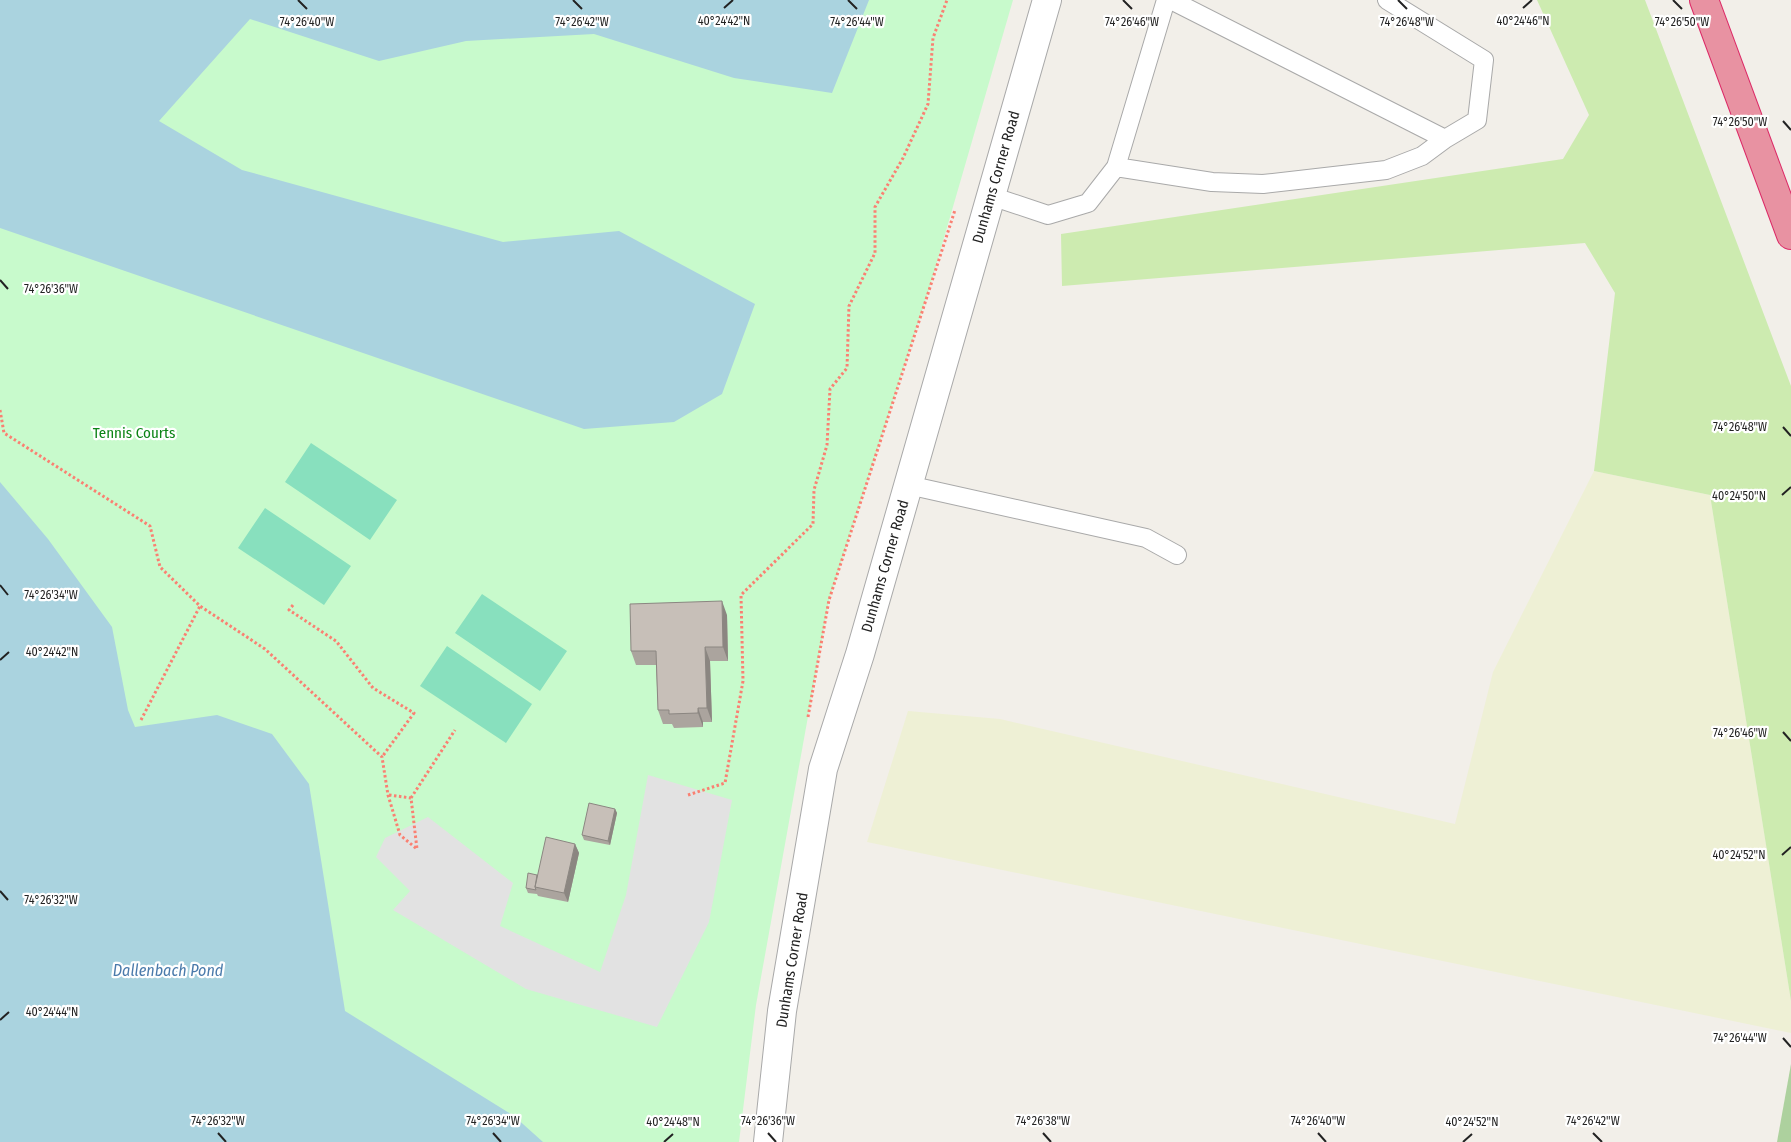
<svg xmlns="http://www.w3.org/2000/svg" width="1791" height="1142" font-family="'Fira Sans Condensed',sans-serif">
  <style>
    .farmland { fill: #eef0d5 }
    .grass { fill: #cdebb0 }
    .forest { fill: #add19e }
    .park { fill: #c8facc }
    .pitch { fill: #88e0be }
    .parking { fill: #e2e2e2 }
    .water { fill: #aad3df }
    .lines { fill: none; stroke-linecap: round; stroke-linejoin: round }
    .service-casing { stroke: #a9a9a9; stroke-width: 20 }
    .tertiary-casing { stroke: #a9a9a9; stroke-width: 30 }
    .motorway-casing { stroke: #dc2a67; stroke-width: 30 }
    .path { stroke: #fa8072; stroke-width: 3; stroke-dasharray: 2.5 2.5; stroke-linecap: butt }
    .service { stroke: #fff; stroke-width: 18 }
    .tertiary { stroke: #fff; stroke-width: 28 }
    .motorway { stroke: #e892a2; stroke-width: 28 }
    .wall { fill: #aba49e }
    .shaded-wall { fill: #8b8681 }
    .building { fill: #c7bfb8; stroke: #8b8681 }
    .ticks { fill: none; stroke: #222; stroke-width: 2 }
    .labels { text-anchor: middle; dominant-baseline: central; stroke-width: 4.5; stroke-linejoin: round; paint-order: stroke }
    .street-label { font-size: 15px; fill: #222; stroke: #fff }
    .park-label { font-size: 15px; fill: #0c8416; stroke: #fff }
    .water-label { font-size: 16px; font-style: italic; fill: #4a7aab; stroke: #fff }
    .ticks-label { font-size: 12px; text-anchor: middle; fill: #222; stroke: #fff; stroke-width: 4.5; stroke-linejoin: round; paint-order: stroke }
  </style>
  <rect width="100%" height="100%" fill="#f2efe9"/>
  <!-- farmland -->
  <path class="farmland" d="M 1594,471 L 1710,495 L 1791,1001 L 1791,1033 L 867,842 L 908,711 L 1000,719 L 1455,824 L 1493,672 Z"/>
  <!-- grass -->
  <path class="grass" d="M 1537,0 L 1645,0 L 1791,386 L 1791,1001 L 1710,495 L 1594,471 L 1615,293 L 1585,243 L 1062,286 L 1061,234 L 1563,159 L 1589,115 Z"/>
  <!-- forest -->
  <path class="forest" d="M 1791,1064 L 1791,1142 L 1777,1142 Z"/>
  <!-- park -->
  <path class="park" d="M 0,0 L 1013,0 L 930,286 L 829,600 L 756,1005 L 739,1142 L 0,1142 Z"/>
  <!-- pitch -->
  <path class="pitch" d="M 311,443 L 397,500 L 370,540 L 285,482 Z
    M 265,508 L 351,566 L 324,605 L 238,548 Z
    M 482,594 L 567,651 L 540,691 L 455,633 Z
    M 447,646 L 532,704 L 506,743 L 420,686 Z"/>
  <!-- parking -->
  <path class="parking" d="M 648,775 L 732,800 L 709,922 L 657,1027 L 526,989 L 393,910 L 410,891 L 376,857 L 385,838 L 428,817 L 513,883 L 500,926 L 600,972 L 626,895 Z"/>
  <!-- water -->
  <path class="water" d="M 0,0 L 869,0 L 832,93 L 734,78 L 594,34 L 466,41 L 379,61 L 250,19 L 159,121 L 242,170 L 503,242 L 619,231 L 755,304 L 722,394 L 674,422 L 584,429 L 0,228 Z
    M 0,482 L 48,539 L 112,627 L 128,710 L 135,727 L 217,715 L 272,734 L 309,784 L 345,1011 L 514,1116 L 543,1142 L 0,1142 Z"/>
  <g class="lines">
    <!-- service casing -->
    <g class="service-casing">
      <path id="service" d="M 1171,0 L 1445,139 L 1477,120 L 1484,60 L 1387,0
        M 1116,167 L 1212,182 L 1263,184 L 1386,170 L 1422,156 L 1445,139
        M 991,196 L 1048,215 L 1088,203 L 1116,167 L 1166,0
        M 908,485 L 1146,538 L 1177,555"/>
    </g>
    <!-- tertiary casing -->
    <g class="tertiary-casing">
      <path id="tertiary" d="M 768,1142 L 782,1011 L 823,769 L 860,654 L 1047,0"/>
    </g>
    <!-- motorway casing -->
    <g class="motorway-casing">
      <path id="motorway" d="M 1704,0 L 1791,235"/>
    </g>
    <!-- path -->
    <path class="path" d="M 0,410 L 4,433 L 150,526 L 160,567 L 200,606 L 265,649 L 382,757 L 388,795 L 400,835 L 417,849
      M 293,605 L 289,610 L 336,641 L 373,688 L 414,713 L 382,757
      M 808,717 L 829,600 L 955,210
      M 141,720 L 200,606
      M 389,795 L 411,798 L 417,849
      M 688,795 L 725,783 L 743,681 L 741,595 L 813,524 L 814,490 L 827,445 L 830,389 L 847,368 L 849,306 L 875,253 L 875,207 L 903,158 L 928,104 L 933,38 L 947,0
      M 411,798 L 455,730"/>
    <!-- service -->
    <use href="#service" class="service"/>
    <!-- tertiary -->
    <use href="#tertiary" class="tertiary"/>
    <!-- motorway -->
    <use href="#motorway" class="motorway"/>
  </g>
  <!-- wall -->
  <path class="wall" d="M 727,615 L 728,661 L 710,661 L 712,722 L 703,722 L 703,727 L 674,728 L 672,724 L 663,724 L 658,710 L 656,665 L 636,665 L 631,651 Z
    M 615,809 L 617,813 L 610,845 L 584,840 L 582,835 Z
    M 575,844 L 579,853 L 568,902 L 538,896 L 537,894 L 528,893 L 526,888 L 537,875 Z"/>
  <!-- shaded-wall -->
  <path class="shaded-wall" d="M 722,601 L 727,615 L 728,661 L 723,647 Z
    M 705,647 L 710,661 L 712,722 L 707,708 Z
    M 698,708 L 703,722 L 703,727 L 698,713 Z
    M 615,809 L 617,813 L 610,845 L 608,841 Z
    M 575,844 L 579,853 L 568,902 L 564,893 Z"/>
  <!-- building -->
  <path class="building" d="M 722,601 L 723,647 L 705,647 L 707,708 L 698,708 L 698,713 L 669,714 L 669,710 L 658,710 L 656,651 L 631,651 L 630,604 Z
    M 589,803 L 615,809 L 608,841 L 582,835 Z
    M 546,837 L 575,844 L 564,893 L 535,887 Z
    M 528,873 L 537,875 L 535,887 L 536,890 L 526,888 Z"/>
  <!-- ticks -->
  <path class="ticks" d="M 298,0 L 307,9M 573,0 L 582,9M 848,0 L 857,9M 1123,0 L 1132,9M 1398,0 L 1407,9M 1673,0 L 1682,9M 724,8 L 733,0M 1523,8 L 1532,0M 1783,121 L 1791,130M 0,280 L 8,289M 1783,427 L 1791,436M 1782,495 L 1791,487M 0,585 L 8,595M 0,660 L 9,652M 1783,732 L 1791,741M 1782,855 L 1791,847M 0,891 L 8,900M 0,1020 L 9,1012M 1783,1038 L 1791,1047M 218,1133 L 226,1142M 493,1133 L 501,1142M 768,1133 L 776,1142M 1043,1133 L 1051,1142M 1318,1133 L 1326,1142M 1593,1133 L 1602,1142M 664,1142 L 673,1134M 1463,1142 L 1472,1134"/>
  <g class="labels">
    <!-- street labels -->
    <g class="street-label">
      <text transform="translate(996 177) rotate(-74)">Dunhams Corner Road</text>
      <text transform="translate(885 566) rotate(-74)">Dunhams Corner Road</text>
      <text transform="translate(792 960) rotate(-81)">Dunhams Corner Road</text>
    </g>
    <!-- park labels -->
    <g class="park-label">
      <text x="134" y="433">Tennis Courts</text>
    </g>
    <!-- water labels -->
    <g class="water-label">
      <text x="168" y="970">Dallenbach Pond</text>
    </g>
  </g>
  <g class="ticks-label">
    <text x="724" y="25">40°24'42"N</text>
    <text x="1523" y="25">40°24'46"N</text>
    <text x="307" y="26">74°26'40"W</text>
    <text x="582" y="26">74°26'42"W</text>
    <text x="857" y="26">74°26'44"W</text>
    <text x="1132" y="26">74°26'46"W</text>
    <text x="1407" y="26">74°26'48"W</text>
    <text x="1682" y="26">74°26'50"W</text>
    <text x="1740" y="126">74°26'50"W</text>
    <text x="51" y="293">74°26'36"W</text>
    <text x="1740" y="431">74°26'48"W</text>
    <text x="1739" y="500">40°24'50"N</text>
    <text x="51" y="599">74°26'34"W</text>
    <text x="52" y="656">40°24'42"N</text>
    <text x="1740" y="737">74°26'46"W</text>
    <text x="1739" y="859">40°24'52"N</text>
    <text x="51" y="904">74°26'32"W</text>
    <text x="52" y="1016">40°24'44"N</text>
    <text x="1740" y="1042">74°26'44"W</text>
    <text x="218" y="1125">74°26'32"W</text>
    <text x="493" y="1125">74°26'34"W</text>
    <text x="768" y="1125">74°26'36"W</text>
    <text x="1043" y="1125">74°26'38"W</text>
    <text x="1318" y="1125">74°26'40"W</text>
    <text x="1593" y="1125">74°26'42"W</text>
    <text x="673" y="1126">40°24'48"N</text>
    <text x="1472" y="1126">40°24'52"N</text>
  </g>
</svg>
